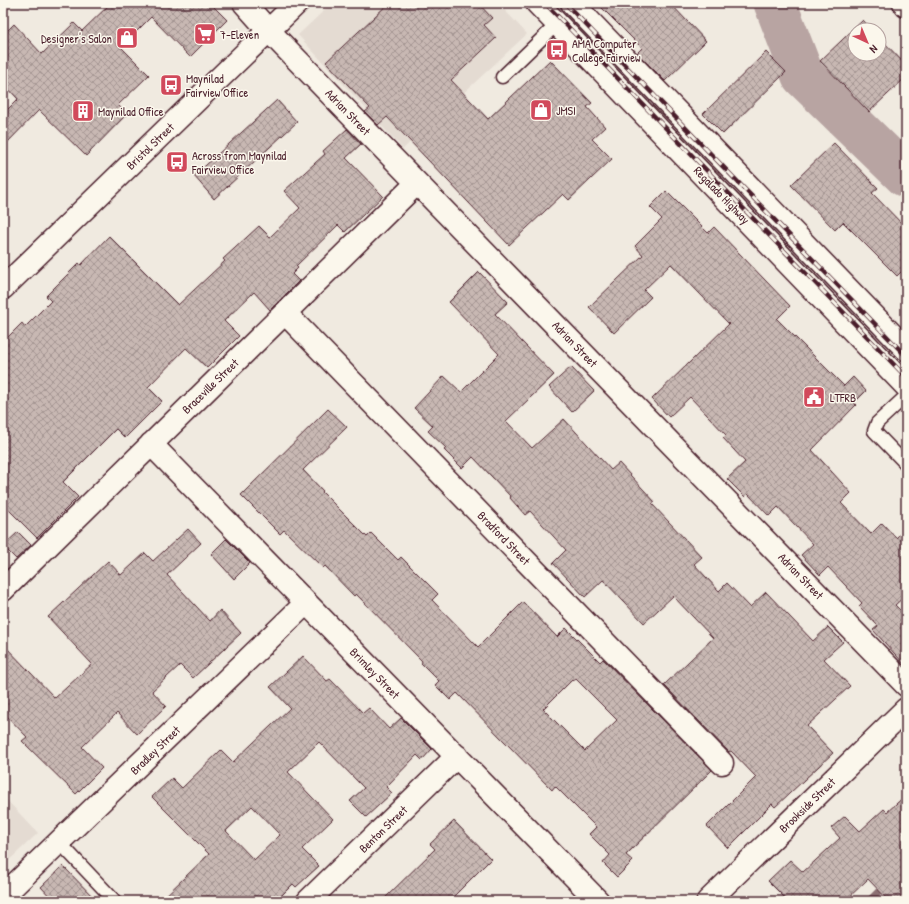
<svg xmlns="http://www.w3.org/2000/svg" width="909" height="904" font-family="'Patrick Hand',sans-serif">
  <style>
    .built { fill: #e4dbd2 }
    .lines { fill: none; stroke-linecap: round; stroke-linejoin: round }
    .stream { stroke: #8c6f72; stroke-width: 7 }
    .river { stroke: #b8a4a2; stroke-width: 43 }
    .building { fill: url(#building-cross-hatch); stroke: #4a1f2b; fill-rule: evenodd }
    .service-casing { stroke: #4a1f2b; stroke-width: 15 }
    .minor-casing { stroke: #4a1f2b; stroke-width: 25 }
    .tertiary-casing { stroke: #4a1f2b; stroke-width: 25 }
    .primary-casing { stroke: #4a1f2b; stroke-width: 25 }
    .service { stroke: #fbf7ec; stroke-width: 12 }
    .minor { stroke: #fbf7ec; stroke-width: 22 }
    .tertiary { stroke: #fbf7ec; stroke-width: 22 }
    .primary { stroke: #fbf7ec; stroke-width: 22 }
    .rail-casing { stroke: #4a1f2b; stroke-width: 4.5 }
    .rail { stroke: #fbf7ec; stroke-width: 3; stroke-dasharray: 9; stroke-linecap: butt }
    .labels { text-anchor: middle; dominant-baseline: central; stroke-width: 3; stroke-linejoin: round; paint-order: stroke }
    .poi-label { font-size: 12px; fill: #4a1f2b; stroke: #fbf7ec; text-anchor: start }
    .street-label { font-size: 12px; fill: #4a1f2b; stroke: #fbf7ec }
  </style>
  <defs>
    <pattern id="building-cross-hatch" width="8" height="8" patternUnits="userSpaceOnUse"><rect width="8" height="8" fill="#c8b8b3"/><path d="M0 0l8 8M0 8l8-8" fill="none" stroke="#a49592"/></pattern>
  </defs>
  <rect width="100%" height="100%" fill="#f0eae0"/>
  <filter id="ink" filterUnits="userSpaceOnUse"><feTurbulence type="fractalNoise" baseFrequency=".025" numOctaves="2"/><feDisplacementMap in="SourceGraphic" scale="8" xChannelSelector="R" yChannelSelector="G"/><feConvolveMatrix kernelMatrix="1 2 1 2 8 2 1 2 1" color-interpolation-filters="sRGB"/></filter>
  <g filter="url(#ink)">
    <!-- built -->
    <path class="built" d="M 332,3 L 498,3 L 527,34 L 403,149 L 298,35 Z
      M 3,796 L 38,833 L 3,866 Z"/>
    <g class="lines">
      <!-- stream -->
      <path class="stream" d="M 869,901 L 886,884"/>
      <!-- river -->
      <path class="river" d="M 775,3 L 803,76 L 906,176"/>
    </g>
    <!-- building -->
    <path class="building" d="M 111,3 L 210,3 L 227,20 L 190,57 L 151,17 L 121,47 L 149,75 L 118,105 L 127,114 L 86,156 L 39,110 L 3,147 L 3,114 L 18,99 L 3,83 L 3,35 L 14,24 L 42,54 L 74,23 L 82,31 Z
      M 389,3 L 478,3 L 492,18 L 484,25 L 496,38 L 451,80 L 488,119 L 550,60 L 592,103 L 587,107 L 605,127 L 592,139 L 612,159 L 569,200 L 563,194 L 509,245 L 387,117 L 378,125 L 365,112 L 370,108 L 326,62 Z
      M 597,3 L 670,3 L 706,41 L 665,81 L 637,53 L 642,48 Z
      M 863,20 L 872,30 L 855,30 L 855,54 L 879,54 L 879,37 L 906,65 L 906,77 L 869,112 L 820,61 Z
      M 766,52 L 786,72 L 723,134 L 703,114 Z
      M 277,100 L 297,122 L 214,199 L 194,176 Z
      M 347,129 L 361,144 L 346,158 L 383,196 L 345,232 L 338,225 L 296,266 L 298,268 L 292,274 L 299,281 L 270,310 L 254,292 L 224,321 L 239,336 L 207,368 L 186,348 L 148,387 L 162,401 L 125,438 L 116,429 L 63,482 L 78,497 L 37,538 L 3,504 L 3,342 L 22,323 L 25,327 L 51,301 L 46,296 L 79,263 L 81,265 L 109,236 L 178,305 L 225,261 L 223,259 L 259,226 L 270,237 L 300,208 L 284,191 L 325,154 L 323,151 Z
      M 834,143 L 878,188 L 872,193 L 906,228 L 906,267 L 897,276 L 843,222 L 835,230 L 791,185 Z
      M 666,191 L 708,233 L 714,227 L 790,306 L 777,319 L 844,386 L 853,377 L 866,391 L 854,403 L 856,405 L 812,450 L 851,493 L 841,503 L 871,534 L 882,523 L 896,538 L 906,528 L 906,595 L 895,605 L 906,616 L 906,666 L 873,630 L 878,626 L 859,606 L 862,603 L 828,567 L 820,575 L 801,555 L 813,544 L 778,507 L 769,516 L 748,494 L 745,497 L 727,479 L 745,462 L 723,438 L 726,435 L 690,397 L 669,417 L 652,399 L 729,324 L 671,264 L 644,290 L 651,297 L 614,333 L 589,307 L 643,255 L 635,246 L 662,219 L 650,207 Z
      M 479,272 L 508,302 L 495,314 L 554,375 L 506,421 L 532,448 L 564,419 L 611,470 L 619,463 L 655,502 L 652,504 L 702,557 L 694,564 L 719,591 L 727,583 L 750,607 L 766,592 L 813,641 L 828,627 L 843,642 L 824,659 L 850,686 L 807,726 L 833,753 L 775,807 L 772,804 L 728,848 L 707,826 L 756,777 L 731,751 L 729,752 L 664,685 L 713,638 L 673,596 L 644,623 L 603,580 L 585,597 L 553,563 L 566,550 L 530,511 L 525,515 L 510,498 L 511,497 L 473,457 L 462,468 L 444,450 L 446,448 L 428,431 L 433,426 L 414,408 L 444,376 L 461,392 L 499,354 L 449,302 Z
      M 571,367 L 594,391 L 572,412 L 549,387 Z
      M 328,409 L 347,427 L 303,470 L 323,491 L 322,492 L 367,537 L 371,533 L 398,560 L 401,557 L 438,594 L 432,600 L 478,647 L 523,602 L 557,637 L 566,628 L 600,662 L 603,659 L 712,770 L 626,855 L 633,861 L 617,877 L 603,863 L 610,855 L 589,834 L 596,827 L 555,786 L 552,790 L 457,693 L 450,700 L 435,685 L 439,681 L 421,663 L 422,661 L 356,594 L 354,596 L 325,566 L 323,568 L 284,530 L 280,534 L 241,495 ZM 576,679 L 617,720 L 585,751 L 543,709 L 572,680 L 573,681 Z
      M 188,529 L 201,543 L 167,575 L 210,621 L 220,610 L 241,633 L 193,678 L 180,665 L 152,691 L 166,706 L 137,734 L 117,713 L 82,747 L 102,768 L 76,794 L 22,741 L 27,737 L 3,712 L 3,644 L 55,698 L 92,664 L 48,617 L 108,561 L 121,575 L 145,553 L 153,561 Z
      M 18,532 L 31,545 L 16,559 L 3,546 Z
      M 226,539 L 250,563 L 234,579 L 211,554 Z
      M 303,656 L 327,681 L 330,679 L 363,713 L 369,708 L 389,729 L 401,718 L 432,749 L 422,760 L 417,755 L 386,787 L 392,793 L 366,817 L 350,801 L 364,788 L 319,742 L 288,772 L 333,819 L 302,849 L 319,866 L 296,887 L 293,884 L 276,901 L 160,901 L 209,854 L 152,797 L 172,778 L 182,788 L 221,750 L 233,762 L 290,708 L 270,687 ZM 252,806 L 280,835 L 254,860 L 226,831 Z
      M 906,795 L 906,901 L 889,901 L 868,879 L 845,901 L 788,901 L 768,881 L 790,860 L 803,872 L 840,838 L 831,828 L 845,816 L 860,831 L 884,809 L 887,812 Z
      M 454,821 L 491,859 L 449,901 L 382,901 L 435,849 L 430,844 Z
      M 63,866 L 97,901 L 54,901 L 41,887 Z"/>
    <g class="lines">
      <!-- service casing -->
      <g class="service-casing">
        <path id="service" d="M 502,77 L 557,24
          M 906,396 L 877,423 L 874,431 L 906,464
          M 59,842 L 115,901"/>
      </g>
      <!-- minor casing -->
      <g class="minor-casing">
        <path id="minor" d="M 244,3 L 269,31 L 906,685
          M 904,3 L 906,6
          M 285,313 L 722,763
          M 151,444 L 598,901
          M 3,590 L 417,183
          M 3,896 L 306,603
          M 308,901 L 457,756
          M 708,901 L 906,709"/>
      </g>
      <!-- tertiary casing -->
      <g class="tertiary-casing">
        <path id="tertiary" d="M 3,288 L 297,3"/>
      </g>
      <!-- primary casing -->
      <g class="primary-casing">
        <path id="primary" d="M 537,3 L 906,386
          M 572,3 L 906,349"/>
      </g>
      <!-- service -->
      <use href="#service" class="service"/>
      <!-- minor -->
      <use href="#minor" class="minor"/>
      <!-- tertiary -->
      <use href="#tertiary" class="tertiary"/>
      <!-- primary -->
      <use href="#primary" class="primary"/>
      <!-- rail casing -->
      <g class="rail-casing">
        <path id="rail" d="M 545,3 L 906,377
          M 565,3 L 906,356"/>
      </g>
      <!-- rail -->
      <use href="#rail" class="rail"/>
    </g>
  </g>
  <!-- icons -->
  <defs>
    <g id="supermarket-square" transform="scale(1.15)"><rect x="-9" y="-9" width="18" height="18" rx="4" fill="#d1495b" stroke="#fbf7ec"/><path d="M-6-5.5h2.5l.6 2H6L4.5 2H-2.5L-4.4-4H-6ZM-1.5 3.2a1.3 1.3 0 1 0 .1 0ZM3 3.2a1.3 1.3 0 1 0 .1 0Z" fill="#fff"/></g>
    <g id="shop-square" transform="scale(1.15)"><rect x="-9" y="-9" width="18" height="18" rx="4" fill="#d1495b" stroke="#fbf7ec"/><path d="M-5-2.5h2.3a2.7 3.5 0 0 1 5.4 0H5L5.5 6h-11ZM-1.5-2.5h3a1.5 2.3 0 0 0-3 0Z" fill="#fff"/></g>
    <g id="bus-square" transform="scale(1.15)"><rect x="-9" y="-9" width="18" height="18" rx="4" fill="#d1495b" stroke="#fbf7ec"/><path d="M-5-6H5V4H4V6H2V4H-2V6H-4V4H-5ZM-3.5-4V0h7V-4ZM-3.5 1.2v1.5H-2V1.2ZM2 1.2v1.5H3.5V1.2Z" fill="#fff"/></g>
    <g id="building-square" transform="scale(1.15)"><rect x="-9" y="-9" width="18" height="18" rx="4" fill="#d1495b" stroke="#fbf7ec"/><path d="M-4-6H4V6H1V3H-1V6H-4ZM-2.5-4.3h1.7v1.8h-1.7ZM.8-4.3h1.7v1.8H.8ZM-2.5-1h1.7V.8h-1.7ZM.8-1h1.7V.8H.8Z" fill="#fff"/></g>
    <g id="civic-square" transform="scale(1.15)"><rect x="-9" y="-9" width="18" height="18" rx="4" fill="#d1495b" stroke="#fbf7ec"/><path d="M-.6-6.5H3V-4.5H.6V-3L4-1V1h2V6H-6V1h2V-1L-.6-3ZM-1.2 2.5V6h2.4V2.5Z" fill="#fff"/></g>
  </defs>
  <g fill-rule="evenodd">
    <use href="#supermarket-square" x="205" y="34"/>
    <use href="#shop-square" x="127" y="38"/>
    <use href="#bus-square" x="557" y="50"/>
    <use href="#bus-square" x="171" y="85"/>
    <use href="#shop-square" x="541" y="110"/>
    <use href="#building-square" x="83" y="111"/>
    <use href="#bus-square" x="177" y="162"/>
    <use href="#civic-square" x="814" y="397"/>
  </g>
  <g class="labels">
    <!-- poi labels -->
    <g class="poi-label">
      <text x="220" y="34">7-Eleven</text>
      <text x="112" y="38" text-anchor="end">Designer's Salon</text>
      <text x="572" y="43">AMA Computer<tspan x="572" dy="14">College Fairview</tspan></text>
      <text x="186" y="78">Maynilad<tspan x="186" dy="14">Fairview Office</tspan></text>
      <text x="556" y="110">JMSI</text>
      <text x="98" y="111">Maynilad Office</text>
      <text x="192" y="155">Across from Maynilad<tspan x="192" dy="14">Fairview Office</tspan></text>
      <text x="830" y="397">LTFRB</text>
    </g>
    <!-- street labels -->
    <g class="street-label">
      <text transform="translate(348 112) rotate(46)">Adrian Street</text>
      <text transform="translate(150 146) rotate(-44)">Bristol Street</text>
      <text transform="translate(722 195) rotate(46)">Regalado Highway</text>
      <text transform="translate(575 344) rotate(46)">Adrian Street</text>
      <text transform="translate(210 386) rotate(-44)">Braceville Street</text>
      <text transform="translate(504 538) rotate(46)">Bradford Street</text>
      <text transform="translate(801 576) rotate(46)">Adrian Street</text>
      <text transform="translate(375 673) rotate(46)">Brimley Street</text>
      <text transform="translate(155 750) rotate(-44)">Bradley Street</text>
      <text transform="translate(807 805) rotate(-44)">Brookside Street</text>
      <text transform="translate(383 829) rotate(-44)">Benton Street</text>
    </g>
  </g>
  <!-- margin -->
  <rect width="909" height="904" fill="none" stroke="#fbf7ec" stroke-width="16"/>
  <rect x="8" y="8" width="893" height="888" fill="none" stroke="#4a1f2b" stroke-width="1.5" filter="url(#ink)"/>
  <!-- north arrow -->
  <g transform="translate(867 42) rotate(136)"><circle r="19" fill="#fbf7ec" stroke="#b4a19f"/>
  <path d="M0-3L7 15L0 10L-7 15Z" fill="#d1495b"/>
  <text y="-6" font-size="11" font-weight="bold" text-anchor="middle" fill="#4a1f2b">N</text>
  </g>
</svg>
